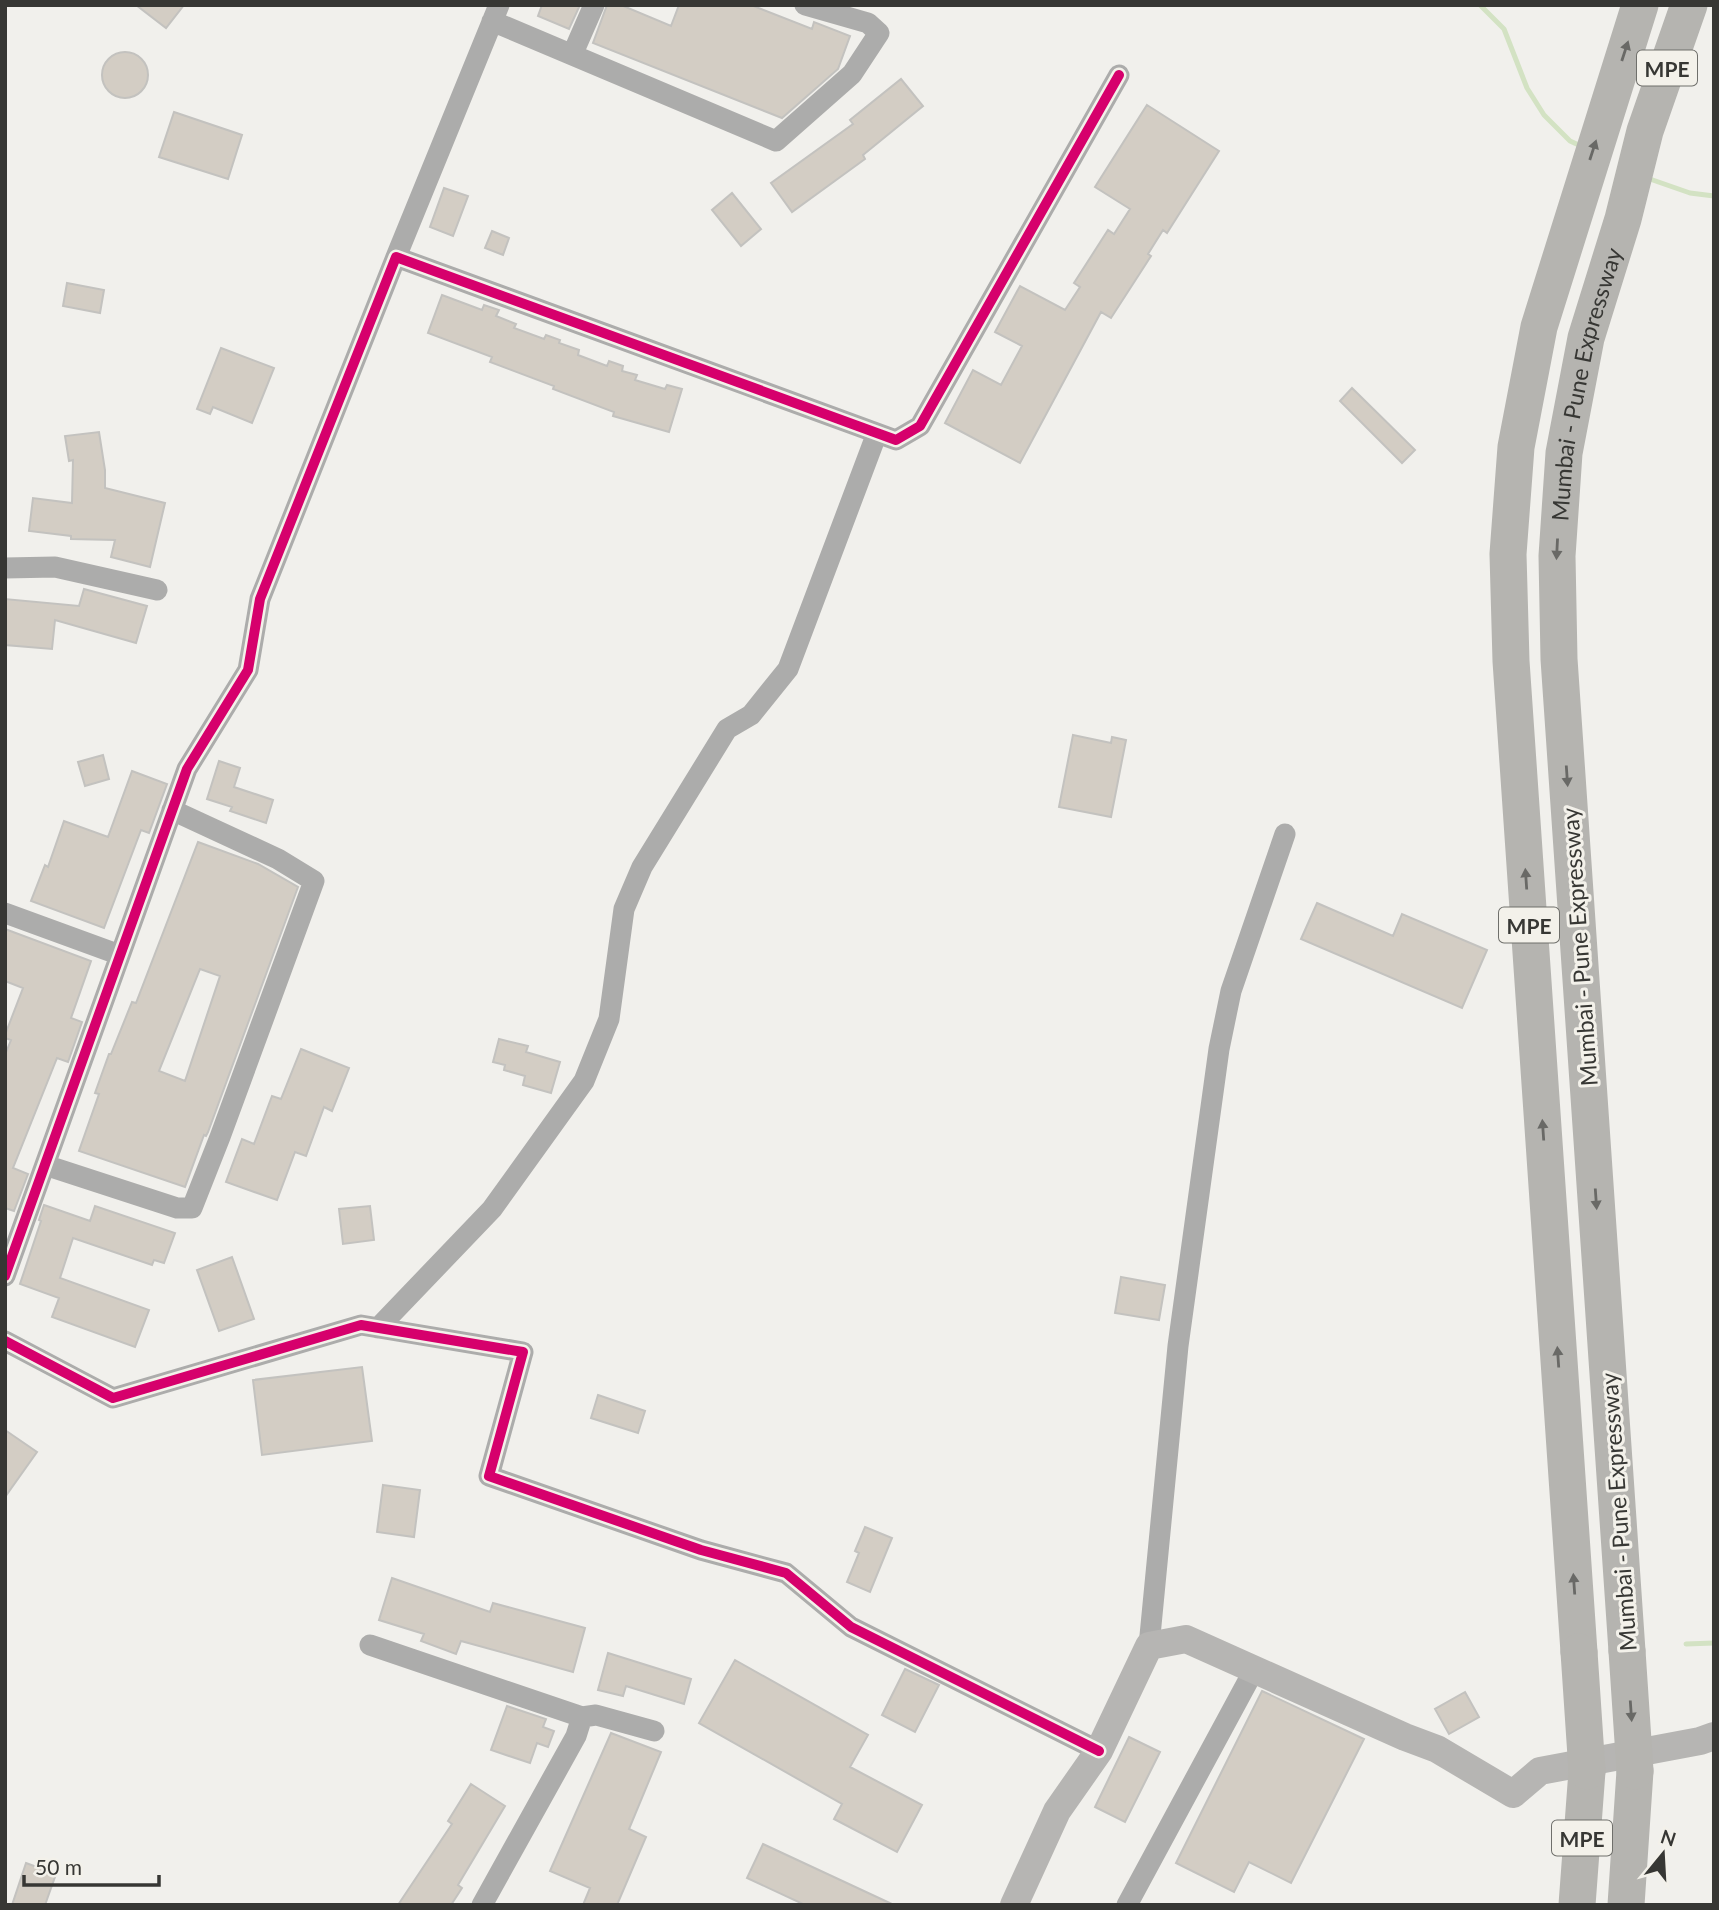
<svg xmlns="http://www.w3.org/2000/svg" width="1719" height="1910" font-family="Lato,sans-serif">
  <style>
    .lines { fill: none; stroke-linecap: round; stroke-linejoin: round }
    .stream { stroke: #d3e2c3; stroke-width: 5 }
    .building { fill: #d3cdc4; stroke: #c3c2bf; stroke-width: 2; fill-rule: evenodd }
    .street { stroke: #acacab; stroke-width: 21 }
    .secondary { stroke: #b6b5b3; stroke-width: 28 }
    .highway { stroke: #b5b4b0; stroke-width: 37 }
    .highway-bridge { stroke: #b5b4b0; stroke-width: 37 }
    .cycleway-casing { stroke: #f3f1ea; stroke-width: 15 }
    .cycleway { stroke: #d6006c; stroke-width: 10 }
    .oneway { fill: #696966 }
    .labels { text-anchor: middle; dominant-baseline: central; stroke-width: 6; stroke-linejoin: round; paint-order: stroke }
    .shield { fill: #f3f1ea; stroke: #6f6f6b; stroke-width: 2 }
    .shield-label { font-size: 21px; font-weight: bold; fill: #373734 }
    .street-label { font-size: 23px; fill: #373734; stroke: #f3f1ea }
  </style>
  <rect width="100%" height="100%" fill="#f1f0ec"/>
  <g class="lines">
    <!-- stream -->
    <path class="stream" d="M 1480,5 L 1504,29 L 1527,88 L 1544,115 L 1570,141 L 1581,146
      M 1647,178 L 1690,193 L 1714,196
      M 1686,1644 L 1714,1643"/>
  </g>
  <!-- building -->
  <path class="building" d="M 136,5 L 184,5 L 166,28 Z
    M 542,5 L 580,5 L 569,29 L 538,16 Z
    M 607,5 L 621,5 L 671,26 L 679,5 L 751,5 L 812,29 L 814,22 L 850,36 L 838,69 L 782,118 L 593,43 Z
    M102 75a23 23 0 1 1 46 0a23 23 0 1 1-46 0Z
    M 901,79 L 923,106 L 863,155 L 865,159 L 792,212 L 771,183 L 853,124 L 850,120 Z
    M 1147,105 L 1219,151 L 1167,233 L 1163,230 L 1148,254 L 1151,256 L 1111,318 L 1101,312 L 1020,463 L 945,423 L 973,370 L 1001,385 L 1022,346 L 995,332 L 1020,286 L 1065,310 L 1080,287 L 1074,283 L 1108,230 L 1114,234 L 1130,209 L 1095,187 Z
    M 174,112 L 242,135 L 228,179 L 159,157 Z
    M 444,188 L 468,196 L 453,236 L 430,227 Z
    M 732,193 L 761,229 L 741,246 L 712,210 Z
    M 492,231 L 509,238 L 503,255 L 485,248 Z
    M 67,283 L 104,290 L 100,313 L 63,306 Z
    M 442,295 L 482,310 L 484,305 L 499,310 L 496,316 L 516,324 L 514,328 L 544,339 L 546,335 L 560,340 L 559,343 L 579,350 L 578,355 L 607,366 L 609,361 L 623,366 L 622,371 L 637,375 L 635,380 L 665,389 L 667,385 L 682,389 L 669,432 L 613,416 L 614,412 L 553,389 L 554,386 L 490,362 L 492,357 L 428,333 Z
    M 221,348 L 274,368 L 252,423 L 213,407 L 210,414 L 197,409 Z
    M 1352,388 L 1415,450 L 1402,463 L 1340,401 Z
    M 99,432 L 105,470 L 105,488 L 165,503 L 150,567 L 111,557 L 115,540 L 71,539 L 71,536 L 29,531 L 33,498 L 72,503 L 73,460 L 69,461 L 65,436 Z
    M 84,589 L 147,606 L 136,643 L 55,620 L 52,649 L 5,645 L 5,599 L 79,606 Z
    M 1073,735 L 1111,743 L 1112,737 L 1126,740 L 1111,817 L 1059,807 Z
    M 103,755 L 109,779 L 85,786 L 78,762 Z
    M 219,761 L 240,768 L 234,787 L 273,800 L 266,823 L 230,811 L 232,807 L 207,799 Z
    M 132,771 L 167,784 L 149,833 L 141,830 L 104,928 L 31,901 L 45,865 L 48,867 L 64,821 L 108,837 Z
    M 198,842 L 258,864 L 298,887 L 208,1132 L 206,1136 L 204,1135 L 185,1187 L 79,1151 L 99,1094 L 95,1093 L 109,1054 L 111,1054 L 132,1002 L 136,1003 ZM 200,969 L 220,976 L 185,1081 L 159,1071 Z
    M 1317,903 L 1393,936 L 1402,914 L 1487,950 L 1462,1008 L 1301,939 Z
    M 5,929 L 91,961 L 71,1018 L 82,1022 L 68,1062 L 57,1058 L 13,1168 L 28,1174 L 14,1211 L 5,1208 L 5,1055 L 11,1040 L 5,1038 L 5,1035 L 23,988 L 5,981 Z
    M 499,1039 L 528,1046 L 526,1052 L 560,1062 L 551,1093 L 523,1085 L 525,1076 L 504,1070 L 505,1065 L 493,1062 Z
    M 301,1049 L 349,1068 L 332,1111 L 324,1107 L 306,1156 L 295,1152 L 277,1200 L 226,1182 L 242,1139 L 254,1144 L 272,1096 L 281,1099 Z
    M 44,1205 L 90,1221 L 95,1206 L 175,1233 L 164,1263 L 154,1260 L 152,1265 L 73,1238 L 60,1278 L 149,1310 L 135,1347 L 52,1317 L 59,1298 L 20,1284 L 41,1221 L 39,1220 Z
    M 370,1206 L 374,1240 L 343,1244 L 339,1209 Z
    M 232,1257 L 254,1319 L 219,1331 L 197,1270 Z
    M 1121,1277 L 1165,1285 L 1159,1320 L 1115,1313 Z
    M 362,1367 L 372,1441 L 262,1455 L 253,1380 Z
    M 598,1395 L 645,1411 L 638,1433 L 591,1418 Z
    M 5,1430 L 37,1452 L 5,1497 Z
    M 383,1485 L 420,1490 L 414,1537 L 377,1532 Z
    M 865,1527 L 892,1538 L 870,1592 L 847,1582 L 859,1553 L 855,1551 Z
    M 392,1578 L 490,1612 L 493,1603 L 585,1628 L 573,1672 L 461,1641 L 456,1654 L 421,1641 L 424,1634 L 379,1620 Z
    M 608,1653 L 691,1679 L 684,1704 L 626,1686 L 623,1696 L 598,1690 Z
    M 735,1660 L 868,1735 L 850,1767 L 922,1805 L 897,1852 L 834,1819 L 842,1804 L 699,1723 Z
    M 905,1669 L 939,1685 L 915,1732 L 882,1715 Z
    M 1262,1691 L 1364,1739 L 1291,1883 L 1249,1862 L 1234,1892 L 1176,1863 Z
    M 1465,1692 L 1479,1717 L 1449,1734 L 1435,1709 Z
    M 507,1706 L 546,1719 L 543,1727 L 554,1731 L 548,1747 L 537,1743 L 530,1763 L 491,1750 Z
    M 611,1733 L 661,1752 L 629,1829 L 646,1837 L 617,1905 L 583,1905 L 590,1888 L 550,1871 Z
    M 1129,1737 L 1160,1752 L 1125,1822 L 1095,1807 Z
    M 471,1784 L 505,1806 L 458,1885 L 462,1888 L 451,1905 L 398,1905 L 452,1824 L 448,1821 Z
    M 763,1844 L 894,1905 L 805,1905 L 747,1878 Z
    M 26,1863 L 56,1874 L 45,1905 L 12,1905 Z"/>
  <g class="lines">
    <!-- street -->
    <path class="street" d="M 492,21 L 776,141 L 852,74 L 879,33 L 868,23 L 805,5
      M 573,53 L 594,5
      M 396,257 L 499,5
      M 5,568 L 55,567 L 157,590
      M 5,913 L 120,955
      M 45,1165 L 177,1208 L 192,1208 L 220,1137 L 314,881 L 278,859 L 172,810
      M 5,1276 L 187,769 L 248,670 L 260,599 L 396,257 L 896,440 L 920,426 L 1119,75
      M 378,1328 L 492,1209 L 584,1081 L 609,1019 L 624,909 L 642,867 L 727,729 L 751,715 L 788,669 L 877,433
      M 5,1341 L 113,1398 L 361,1325 L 523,1352 L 489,1476 L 701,1550 L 786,1573 L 851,1627 L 1099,1751
      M 370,1645 L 582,1717 L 596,1715 L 654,1731
      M 1149,1646 L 1178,1346 L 1219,1049 L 1231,991 L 1285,834
      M 482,1905 L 576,1736 L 582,1717
      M 1127,1905 L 1254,1670"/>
    <!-- secondary -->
    <path class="secondary" d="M 1014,1905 L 1057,1811 L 1099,1751 L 1149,1646 L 1186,1639 L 1405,1737 L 1437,1749 L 1513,1794 L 1540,1771 L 1700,1741 L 1714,1736"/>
    <!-- highway -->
    <g class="highway">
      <path id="s1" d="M 1627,1651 L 1559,659 L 1557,556 L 1564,453 L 1586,338 L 1623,219 L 1645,131 L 1689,5"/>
      <path d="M 1579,1652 L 1511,661 L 1508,554 L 1516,447 L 1539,327 L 1640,5"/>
      <path d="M 1577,1905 L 1587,1771"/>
      <path d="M 1626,1905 L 1635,1771"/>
    </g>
    <!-- highway-bridge -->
    <path class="highway-bridge" d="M 1627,1651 L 1635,1771
      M 1579,1652 L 1587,1771"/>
    <!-- cycleway casing -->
    <g class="cycleway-casing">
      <path id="cycleway" d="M 5,1276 L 187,769 L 248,670 L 260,599 L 396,257 L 896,440 L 920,426 L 1119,75
        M 5,1341 L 113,1398 L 361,1325 L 523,1352 L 489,1476 L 701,1550 L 786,1573 L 851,1627 L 1099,1751"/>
    </g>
    <!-- cycleway -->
    <use href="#cycleway" class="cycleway"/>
  </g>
  <!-- one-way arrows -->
  <defs><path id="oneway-solid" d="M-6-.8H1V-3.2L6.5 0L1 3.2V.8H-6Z" transform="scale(1.75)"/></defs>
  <g class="oneway">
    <use href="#oneway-solid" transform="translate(1625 51) rotate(-72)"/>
    <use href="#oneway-solid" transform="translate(1593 150) rotate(-72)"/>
    <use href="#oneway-solid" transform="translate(1557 549) rotate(93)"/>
    <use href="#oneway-solid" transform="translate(1567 776) rotate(86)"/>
    <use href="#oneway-solid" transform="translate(1526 879) rotate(-94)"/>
    <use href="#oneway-solid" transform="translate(1543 1130) rotate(-94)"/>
    <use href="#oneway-solid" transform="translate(1596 1199) rotate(86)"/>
    <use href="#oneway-solid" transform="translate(1558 1357) rotate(-94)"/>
    <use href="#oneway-solid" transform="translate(1574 1584) rotate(-94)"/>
    <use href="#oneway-solid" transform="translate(1631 1711) rotate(86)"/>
  </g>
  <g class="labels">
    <!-- shield labels -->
    <g class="shield">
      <rect x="1637" y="50.5" width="60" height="35" rx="5"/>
      <rect x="1499" y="907.5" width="60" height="35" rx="5"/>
      <rect x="1552" y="1820.5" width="60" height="35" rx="5"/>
    </g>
    <g class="shield-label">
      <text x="1667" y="68">MPE</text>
      <text x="1529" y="925">MPE</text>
      <text x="1582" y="1838">MPE</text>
    </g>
    <!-- street labels -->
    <g class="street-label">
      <text stroke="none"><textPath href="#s1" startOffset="1272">Mumbai - Pune Expressway</textPath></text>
      <text transform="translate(1579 947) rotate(-94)">Mumbai - Pune Expressway</text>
      <text transform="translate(1618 1512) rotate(-94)">Mumbai - Pune Expressway</text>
    </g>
  </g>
  <!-- border -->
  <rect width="1719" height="1910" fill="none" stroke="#373734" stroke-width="14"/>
  <!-- north arrow -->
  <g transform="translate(1663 1854) rotate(18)" stroke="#f3f1ea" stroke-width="5" paint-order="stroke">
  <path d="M0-5L12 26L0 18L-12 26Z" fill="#373734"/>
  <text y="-10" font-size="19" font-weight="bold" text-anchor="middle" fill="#373734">N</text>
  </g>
  <!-- scale -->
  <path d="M24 1875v10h135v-10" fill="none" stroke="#373734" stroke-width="3.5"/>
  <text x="35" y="1875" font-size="21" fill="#373734" stroke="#f3f1ea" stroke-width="5" paint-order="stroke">50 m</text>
</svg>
